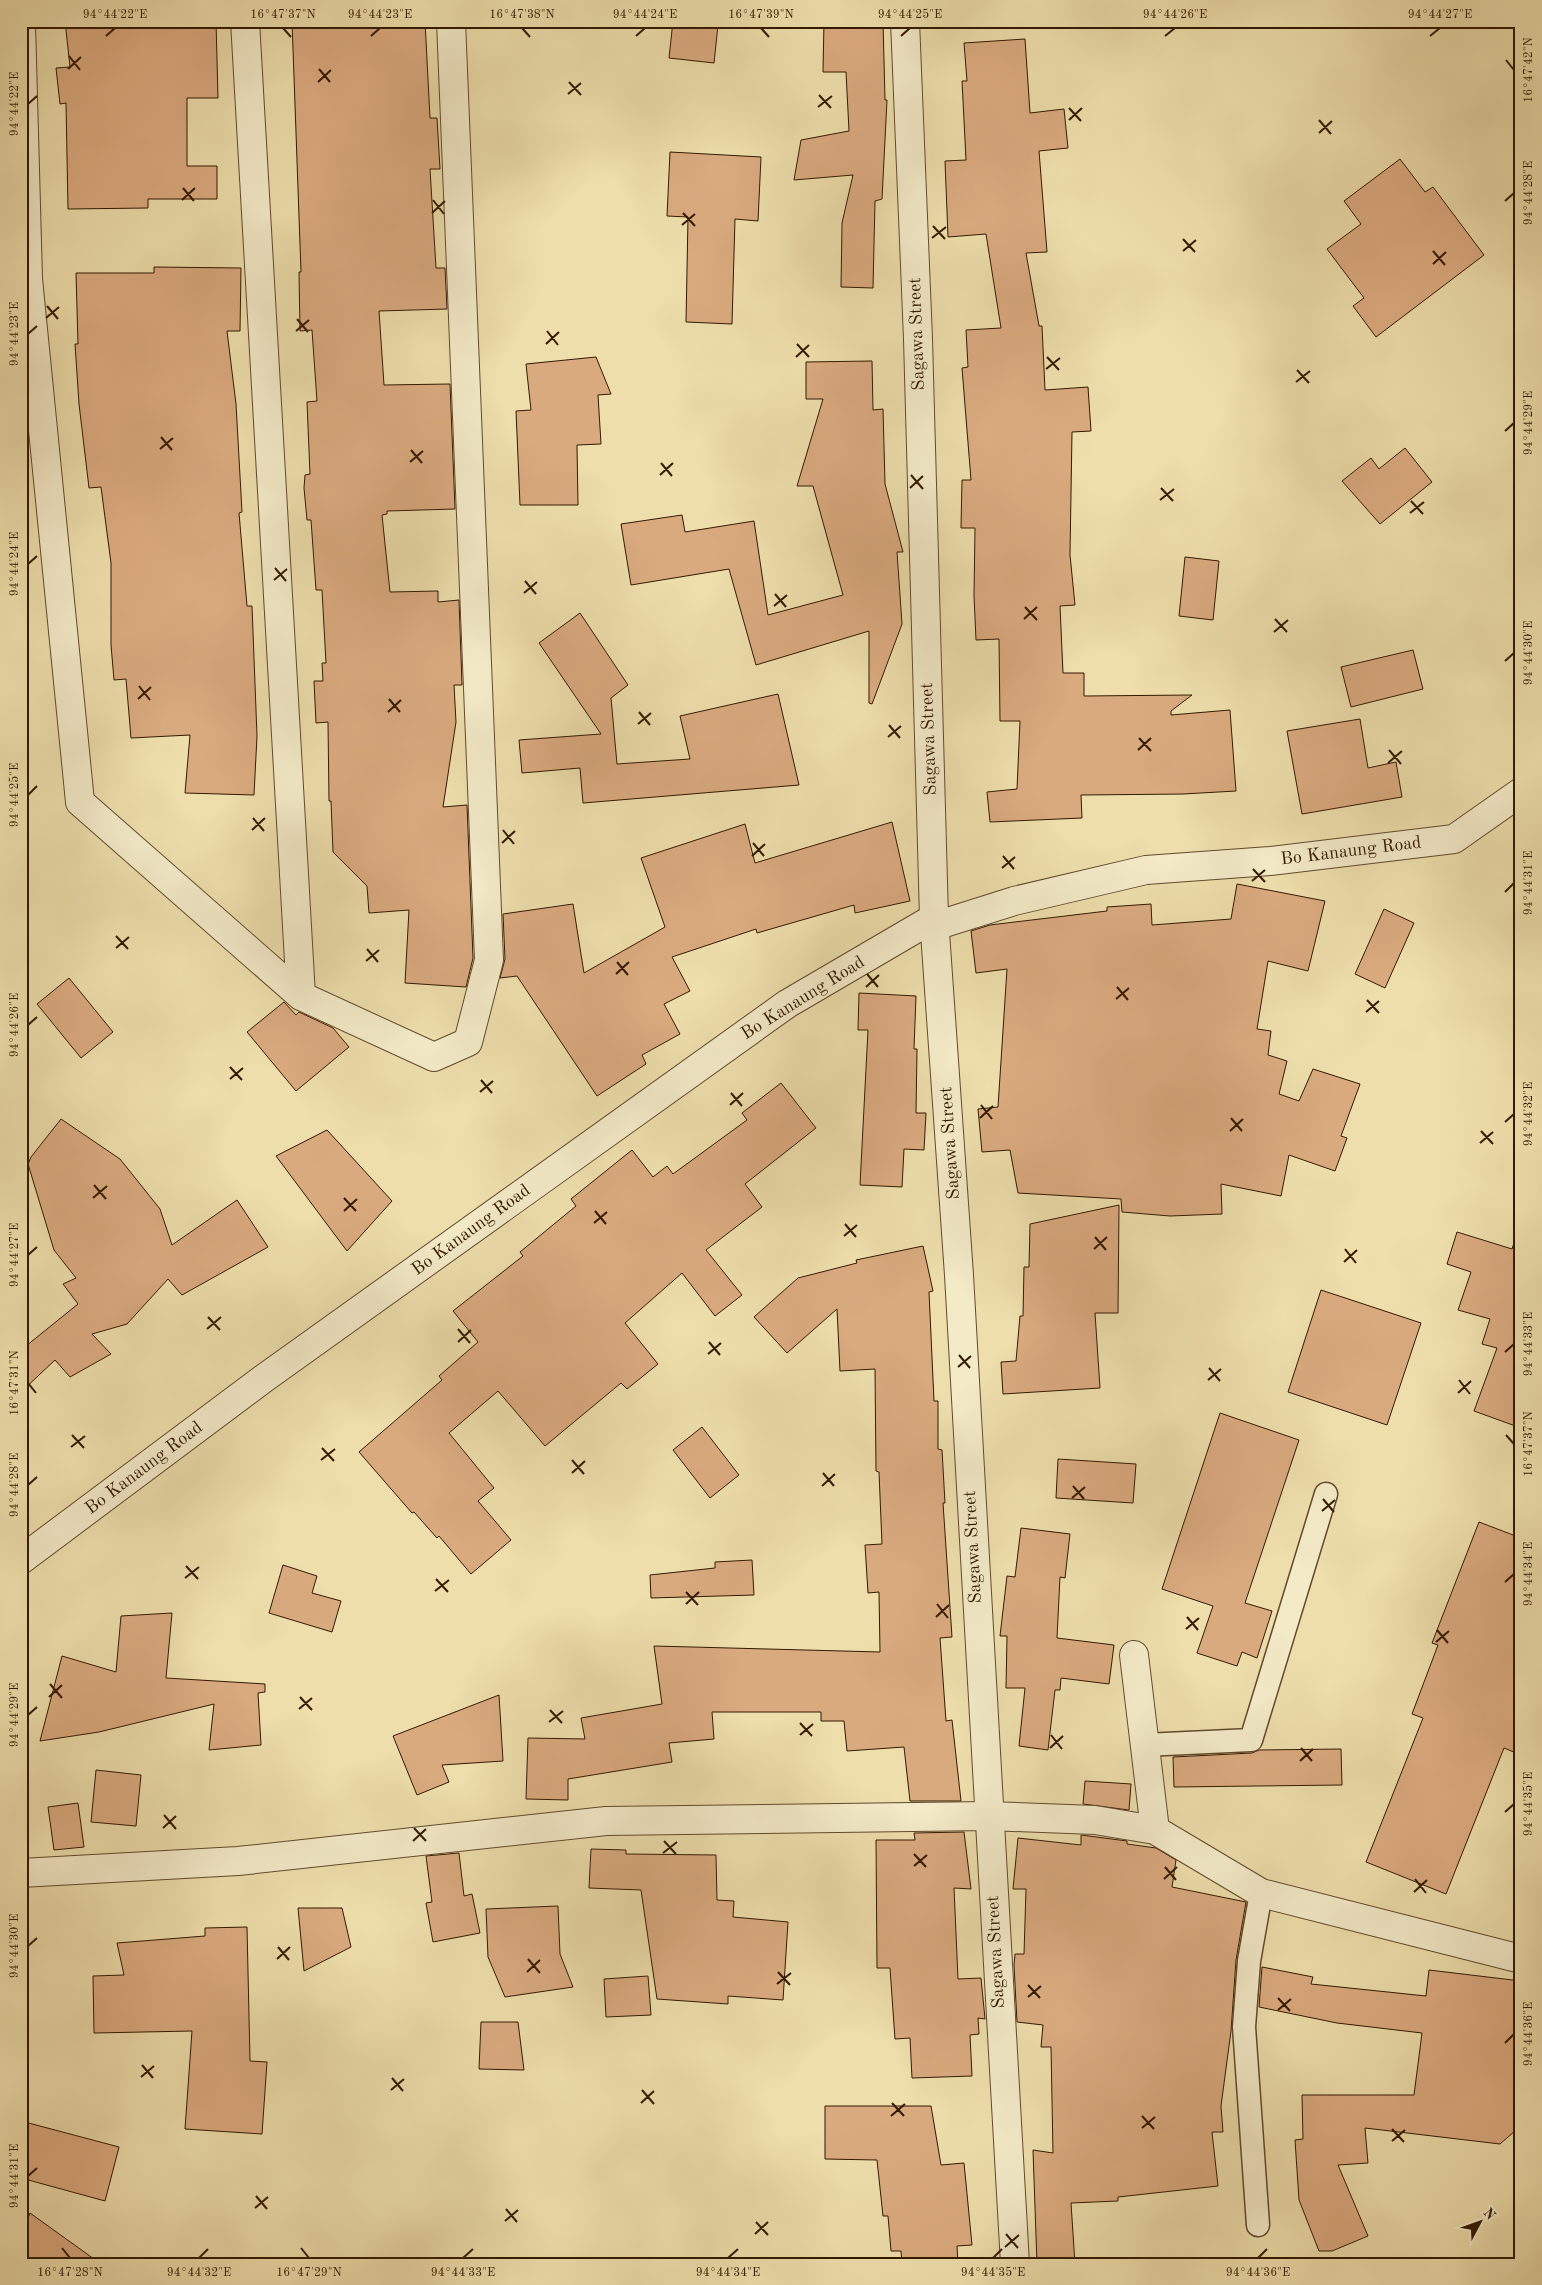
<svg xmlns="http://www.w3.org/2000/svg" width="1542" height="2285" font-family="'Old Standard TT',serif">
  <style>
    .building { fill: #daaa7f; stroke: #321900 }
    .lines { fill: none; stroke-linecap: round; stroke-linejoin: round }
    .service-casing { stroke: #614a2b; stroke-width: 25 }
    .minor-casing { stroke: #614a2b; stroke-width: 30 }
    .tertiary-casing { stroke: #614a2b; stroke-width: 30 }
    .service { stroke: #f3eac8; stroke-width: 22 }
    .minor { stroke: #f3eac8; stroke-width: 28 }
    .tertiary { stroke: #f3eac8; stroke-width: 28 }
    .ticks { fill: none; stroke: #321900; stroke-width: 2 }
    .labels { text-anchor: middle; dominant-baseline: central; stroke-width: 4; stroke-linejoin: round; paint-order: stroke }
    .street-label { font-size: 18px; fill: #321900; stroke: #f3eac8 }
    .neatline { fill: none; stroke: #321900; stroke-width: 2 }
    .ticks-label { font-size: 12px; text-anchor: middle; fill: #321900 }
  </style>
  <rect width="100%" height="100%" fill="#eddeab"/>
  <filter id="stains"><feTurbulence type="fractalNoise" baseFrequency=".004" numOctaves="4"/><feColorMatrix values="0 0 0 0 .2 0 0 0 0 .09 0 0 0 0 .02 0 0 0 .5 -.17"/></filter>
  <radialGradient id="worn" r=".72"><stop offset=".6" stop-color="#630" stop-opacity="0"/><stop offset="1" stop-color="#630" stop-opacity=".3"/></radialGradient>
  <!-- building -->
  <path class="building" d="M 65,21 L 216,21 L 218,98 L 187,98 L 187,166 L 217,166 L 217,199 L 148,199 L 148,208 L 68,209 L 66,103 L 60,104 L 56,68 L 70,67 Z
    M 292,21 L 425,21 L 430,118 L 437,118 L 440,169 L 430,169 L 436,268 L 445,268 L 447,309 L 379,311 L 384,385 L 450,384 L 455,509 L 387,511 L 387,514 L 382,515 L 390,592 L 438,591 L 438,602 L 459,600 L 462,685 L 454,685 L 456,722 L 443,807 L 467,805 L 473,958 L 466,987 L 405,983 L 409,910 L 369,913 L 367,886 L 333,852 L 331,801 L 329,801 L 328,722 L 316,723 L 314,681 L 323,681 L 322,663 L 326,663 L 322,590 L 316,590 L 311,520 L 307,520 L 304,488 L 305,475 L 310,474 L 307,402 L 317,401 L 312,330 L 300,331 L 299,272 L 301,272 Z
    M 673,21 L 718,25 L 714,63 L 669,58 Z
    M 824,21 L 883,21 L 885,100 L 887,100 L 882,199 L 875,201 L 873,288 L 841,287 L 842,223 L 853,175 L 794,180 L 801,140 L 849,131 L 846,72 L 823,72 Z
    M 1025,39 L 1030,113 L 1064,109 L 1068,148 L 1039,151 L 1047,252 L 1026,253 L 1039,326 L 1042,326 L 1045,390 L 1088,387 L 1091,431 L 1072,432 L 1070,555 L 1075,605 L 1060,606 L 1063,673 L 1084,673 L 1084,696 L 1192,695 L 1171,711 L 1171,715 L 1230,710 L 1236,791 L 1183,794 L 1081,795 L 1082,818 L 990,822 L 987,792 L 1017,789 L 1020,721 L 1000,721 L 999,639 L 976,640 L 974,596 L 975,528 L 961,528 L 962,480 L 971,480 L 962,368 L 968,367 L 966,330 L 1001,328 L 986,234 L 948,237 L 945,161 L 966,160 L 962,81 L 967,81 L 964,43 Z
    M 670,152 L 761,157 L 758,221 L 735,219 L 732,324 L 686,322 L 688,217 L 667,216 Z
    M 1400,159 L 1425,192 L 1433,187 L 1484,255 L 1376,337 L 1353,306 L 1364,298 L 1327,249 L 1361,224 L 1344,201 Z
    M 154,267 L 241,268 L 240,331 L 227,331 L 236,404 L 242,512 L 239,513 L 247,606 L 252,606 L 257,736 L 254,795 L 185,793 L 190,735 L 131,738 L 126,679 L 114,680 L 111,645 L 111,563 L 101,487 L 89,488 L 79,404 L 75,344 L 78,344 L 76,273 L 154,273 Z
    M 596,357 L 611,394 L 598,395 L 601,444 L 577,445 L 578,505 L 520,505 L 516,411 L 531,410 L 526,364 Z
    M 872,361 L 873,410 L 883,409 L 885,484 L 903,552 L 897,552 L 902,624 L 872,704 L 869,703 L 869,631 L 756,665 L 729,569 L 631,585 L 621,524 L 682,515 L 685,532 L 754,521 L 768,615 L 843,595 L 813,486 L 797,486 L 823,399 L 806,399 L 806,362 Z
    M 1405,448 L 1432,482 L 1380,524 L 1342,481 L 1371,458 L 1379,469 Z
    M 1185,557 L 1219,561 L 1213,620 L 1179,616 Z
    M 580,613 L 628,685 L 611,698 L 617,764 L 690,759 L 680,716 L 778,694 L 799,785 L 583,803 L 580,768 L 522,773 L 519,740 L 601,734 L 539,643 Z
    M 1413,650 L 1423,689 L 1351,707 L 1341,667 Z
    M 1360,719 L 1368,768 L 1396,762 L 1402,797 L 1302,814 L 1287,731 Z
    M 892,822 L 910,901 L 855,913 L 854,905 L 757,933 L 756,929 L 672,957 L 690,991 L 664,1004 L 680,1034 L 642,1055 L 646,1064 L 597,1096 L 517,976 L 500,978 L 505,959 L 503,914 L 573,904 L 584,973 L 665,927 L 641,858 L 745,824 L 755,863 Z
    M 1237,884 L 1325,901 L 1308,971 L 1268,961 L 1257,1029 L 1271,1031 L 1268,1055 L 1287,1061 L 1279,1094 L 1299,1101 L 1313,1069 L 1360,1084 L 1341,1136 L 1347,1138 L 1335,1171 L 1289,1155 L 1281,1196 L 1221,1184 L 1222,1214 L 1170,1216 L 1122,1212 L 1121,1199 L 1018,1193 L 1010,1150 L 982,1152 L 978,1109 L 998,1107 L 1007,969 L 976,973 L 971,931 L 990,925 L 1107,911 L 1107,907 L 1151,904 L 1152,925 L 1231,919 Z
    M 1384,909 L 1414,923 L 1385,988 L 1355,974 Z
    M 69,978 L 113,1032 L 81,1058 L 37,1004 Z
    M 859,993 L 916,996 L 914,1049 L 917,1049 L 916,1113 L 926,1113 L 924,1150 L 904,1149 L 902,1187 L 860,1185 L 868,1030 L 858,1030 Z
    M 284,1002 L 296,1015 L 299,1012 L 333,1028 L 349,1047 L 296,1091 L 247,1032 Z
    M 781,1083 L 816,1128 L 745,1184 L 762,1207 L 706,1250 L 742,1295 L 715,1316 L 682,1273 L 625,1323 L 658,1364 L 627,1389 L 621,1383 L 545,1446 L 498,1391 L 449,1433 L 494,1488 L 478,1501 L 511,1540 L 471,1574 L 439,1536 L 437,1538 L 414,1512 L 412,1513 L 359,1452 L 442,1380 L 439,1376 L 478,1342 L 453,1311 L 523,1256 L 520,1252 L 576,1206 L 571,1199 L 632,1150 L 653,1177 L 667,1166 L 673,1174 L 747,1120 L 742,1113 Z
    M 61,1119 L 120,1159 L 160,1209 L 172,1245 L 237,1200 L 268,1247 L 182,1295 L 168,1279 L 127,1324 L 92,1334 L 111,1354 L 70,1377 L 55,1360 L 21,1392 L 21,1350 L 78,1304 L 63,1284 L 76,1278 L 54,1250 L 28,1164 L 31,1157 Z
    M 327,1130 L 392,1201 L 347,1251 L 276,1156 Z
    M 1119,1205 L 1118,1313 L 1095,1313 L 1100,1388 L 1003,1394 L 1001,1362 L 1016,1361 L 1020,1316 L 1023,1316 L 1024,1267 L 1029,1267 L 1030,1224 Z
    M 1457,1232 L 1512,1249 L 1514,1243 L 1521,1244 L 1521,1428 L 1474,1411 L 1497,1348 L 1482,1344 L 1490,1319 L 1458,1310 L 1471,1272 L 1447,1264 Z
    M 923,1246 L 933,1291 L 929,1292 L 934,1401 L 938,1401 L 938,1449 L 942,1450 L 945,1503 L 943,1503 L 952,1637 L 940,1638 L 946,1721 L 952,1720 L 961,1801 L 910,1801 L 904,1747 L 847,1751 L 844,1721 L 821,1721 L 821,1712 L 712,1712 L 714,1739 L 669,1743 L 672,1762 L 568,1779 L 568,1800 L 526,1799 L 528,1738 L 585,1739 L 581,1718 L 662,1704 L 654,1646 L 880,1652 L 879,1592 L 868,1593 L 865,1545 L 882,1544 L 879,1472 L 876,1471 L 875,1369 L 840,1371 L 837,1309 L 787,1353 L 754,1317 L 798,1278 L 857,1263 L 856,1260 Z
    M 1321,1290 L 1421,1323 L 1387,1425 L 1288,1392 Z
    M 1220,1413 L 1299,1440 L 1245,1603 L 1272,1611 L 1257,1658 L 1242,1652 L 1237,1666 L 1197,1653 L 1213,1606 L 1162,1589 Z
    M 702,1427 L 739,1475 L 710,1498 L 673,1450 Z
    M 1058,1459 L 1136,1464 L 1133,1503 L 1056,1498 Z
    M 1479,1522 L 1521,1538 L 1521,1755 L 1504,1748 L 1446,1894 L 1366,1862 L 1423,1718 L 1412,1714 L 1438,1645 L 1432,1643 Z
    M 1021,1528 L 1070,1534 L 1065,1578 L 1060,1577 L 1057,1638 L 1114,1645 L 1109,1684 L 1061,1678 L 1060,1690 L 1055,1690 L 1048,1750 L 1019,1746 L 1025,1688 L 1006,1688 L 1007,1636 L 1000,1636 L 1007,1576 L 1015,1577 Z
    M 752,1560 L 754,1595 L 651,1598 L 650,1575 L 715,1568 L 715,1562 Z
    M 283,1565 L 317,1576 L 312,1593 L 341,1601 L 332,1632 L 269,1613 Z
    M 172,1613 L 166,1678 L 265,1684 L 265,1692 L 258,1693 L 261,1745 L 209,1750 L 214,1704 L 99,1732 L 40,1741 L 62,1656 L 116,1672 L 121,1616 Z
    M 499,1695 L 503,1761 L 442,1765 L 449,1782 L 417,1795 L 393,1736 Z
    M 1341,1749 L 1342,1785 L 1174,1787 L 1173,1757 L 1252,1753 L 1259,1750 Z
    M 96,1770 L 141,1775 L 136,1826 L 91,1822 Z
    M 1085,1781 L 1131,1784 L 1129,1810 L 1083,1804 Z
    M 78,1803 L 84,1847 L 54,1850 L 48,1807 Z
    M 964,1832 L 971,1889 L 954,1888 L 958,1979 L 981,1978 L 985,2019 L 978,2018 L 979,2034 L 970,2035 L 972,2076 L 912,2078 L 910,2038 L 895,2039 L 890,1968 L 877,1968 L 876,1840 L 915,1840 L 914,1833 Z
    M 1081,1835 L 1127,1841 L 1127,1844 L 1156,1848 L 1176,1860 L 1172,1887 L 1246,1902 L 1236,1960 L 1231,2031 L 1221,2106 L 1223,2132 L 1212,2132 L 1218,2186 L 1118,2197 L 1118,2201 L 1071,2203 L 1075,2264 L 1037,2264 L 1033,2150 L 1053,2153 L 1051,2047 L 1041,2047 L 1043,2025 L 1017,2022 L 1014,1965 L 1015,1954 L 1024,1954 L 1026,1889 L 1013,1889 L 1018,1838 L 1081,1845 Z
    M 591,1849 L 626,1850 L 626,1854 L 716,1855 L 717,1900 L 734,1901 L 733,1917 L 788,1922 L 783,2000 L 728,1996 L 728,2004 L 657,1999 L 641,1890 L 589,1888 Z
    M 459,1853 L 464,1896 L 472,1894 L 480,1933 L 433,1942 L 426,1903 L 432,1902 L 426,1856 Z
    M 558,1906 L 560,1954 L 573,1987 L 505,1997 L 488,1957 L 486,1909 Z
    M 298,1908 L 342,1908 L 351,1947 L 304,1971 Z
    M 247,1927 L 250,2061 L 267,2062 L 262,2134 L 185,2129 L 192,2031 L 94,2033 L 93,1976 L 124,1975 L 117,1943 L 205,1936 L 205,1928 Z
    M 1262,1967 L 1313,1977 L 1311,1984 L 1426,1996 L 1429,1970 L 1521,1981 L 1521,2094 L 1515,2131 L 1500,2144 L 1365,2128 L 1368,2163 L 1338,2165 L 1368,2236 L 1332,2251 L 1319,2251 L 1299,2200 L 1295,2140 L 1303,2139 L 1302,2095 L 1414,2095 L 1422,2033 L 1337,2023 L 1259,2007 Z
    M 648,1976 L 651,2015 L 606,2017 L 604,1979 Z
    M 481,2022 L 518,2022 L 524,2070 L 479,2069 Z
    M 825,2106 L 931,2106 L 941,2165 L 964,2163 L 972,2245 L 957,2246 L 958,2264 L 902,2264 L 901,2251 L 891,2251 L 888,2216 L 883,2216 L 877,2160 L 825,2159 Z
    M 21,2121 L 119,2147 L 105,2201 L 21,2178 Z
    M 30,2213 L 101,2264 L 42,2264 L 21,2255 L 21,2236 Z"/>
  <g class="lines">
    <!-- service casing -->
    <g class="service-casing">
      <path id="service" d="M 1144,1745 L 1251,1740 L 1326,1494
        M 1258,2225 L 1244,2027 L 1249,1961 L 1261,1893"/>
    </g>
    <!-- minor casing -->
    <g class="minor-casing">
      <path id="minor" d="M 245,21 L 301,996
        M 21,24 L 28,279 L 80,802 L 301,996 L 434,1057 L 468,1042 L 489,960 L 451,21
        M 935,926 L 1014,901 L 1146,870 L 1270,861 L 1454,839 L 1521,792
        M 21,1560 L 263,1379 L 787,1004 L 934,918
        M 1134,1655 L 1155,1830
        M 21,1873 L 238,1861 L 606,1821 L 988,1816 L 1095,1820 L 1155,1830 L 1261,1893 L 1521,1959"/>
    </g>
    <!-- tertiary casing -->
    <g class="tertiary-casing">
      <path id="tertiary" d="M 905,21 L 918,339 L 934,918 L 959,1275 L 1015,2264"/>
    </g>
    <!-- service -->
    <use href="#service" class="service"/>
    <!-- minor -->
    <use href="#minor" class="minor"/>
    <!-- tertiary -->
    <use href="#tertiary" class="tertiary"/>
  </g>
  <!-- ticks -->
  <path class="ticks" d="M 283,28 L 291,37M 522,28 L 530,37M 761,28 L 769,37M 106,36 L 115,28M 371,36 L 380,28M 636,36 L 645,28M 901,36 L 910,28M 1165,36 L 1175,28M 1430,36 L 1440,28M 69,56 L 80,70M 1506,60 L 1514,70M 68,69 L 81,57M 319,69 L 330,82M 318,82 L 331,70M 569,82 L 581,95M 568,94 L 581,83M 819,95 L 831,108M 28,104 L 37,96M 818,107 L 832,96M 1069,108 L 1081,121M 1069,120 L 1082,108M 1319,120 L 1331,134M 1319,133 L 1332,121M 183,188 L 194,201M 182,200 L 195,188M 433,200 L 444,214M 1505,201 L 1514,193M 432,213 L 445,201M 683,213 L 695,226M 682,225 L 695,214M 933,226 L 945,239M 932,238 L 946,227M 1183,239 L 1195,252M 1183,251 L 1196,240M 1433,251 L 1445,265M 1433,264 L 1446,252M 47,306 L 58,319M 46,318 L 59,307M 297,319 L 308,332M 296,331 L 309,320M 547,331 L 558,345M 28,334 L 37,326M 546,344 L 559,332M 797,344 L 809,357M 796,357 L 809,345M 1047,357 L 1059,370M 1046,369 L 1060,358M 1297,370 L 1309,383M 1296,382 L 1310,371M 1505,431 L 1514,423M 161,437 L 172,450M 160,449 L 173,438M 411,450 L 422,463M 410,462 L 423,451M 661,463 L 672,476M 660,475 L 673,463M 911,475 L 923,489M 910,488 L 923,476M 1161,488 L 1173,501M 1160,500 L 1174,489M 1411,501 L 1423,514M 1410,513 L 1424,502M 28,564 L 37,556M 275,568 L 286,581M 274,580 L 287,569M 525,581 L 536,594M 524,593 L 537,582M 775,594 L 786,607M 774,606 L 787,595M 1025,607 L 1037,620M 1024,619 L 1037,607M 1275,619 L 1287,632M 1274,632 L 1288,620M 1505,661 L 1514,653M 139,686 L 150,700M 138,699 L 151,687M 389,699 L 400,712M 388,712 L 401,700M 639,712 L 650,725M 638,724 L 651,713M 889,725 L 900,738M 888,737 L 901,726M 1139,738 L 1151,751M 1138,750 L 1151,738M 1389,750 L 1401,764M 1388,763 L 1402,751M 28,795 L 37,786M 253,818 L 264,831M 252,830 L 265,818M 503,830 L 514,844M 502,843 L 515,831M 753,843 L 764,856M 752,856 L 765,844M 1003,856 L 1014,869M 1002,868 L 1015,857M 1253,869 L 1265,882M 1252,881 L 1265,870M 1505,892 L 1514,883M 116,936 L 128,949M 116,948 L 129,937M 367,949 L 378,962M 366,961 L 379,950M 617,962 L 628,975M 616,974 L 629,962M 867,974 L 878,987M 866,987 L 879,975M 1117,987 L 1128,1000M 1116,999 L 1129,988M 1367,1000 L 1379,1013M 1366,1012 L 1379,1001M 28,1025 L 37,1017M 230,1067 L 242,1080M 230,1079 L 243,1068M 481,1080 L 492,1093M 480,1092 L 493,1081M 731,1093 L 742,1106M 730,1105 L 743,1093M 981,1105 L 992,1119M 980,1118 L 993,1106M 1231,1118 L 1242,1131M 1505,1122 L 1514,1114M 1230,1131 L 1243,1119M 1481,1131 L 1493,1144M 1480,1143 L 1493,1132M 94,1185 L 106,1199M 93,1198 L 107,1186M 344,1198 L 356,1211M 344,1211 L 357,1199M 595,1211 L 606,1224M 594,1223 L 607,1212M 845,1224 L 856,1237M 844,1236 L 857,1225M 1095,1237 L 1106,1250M 1094,1249 L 1107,1237M 1345,1249 L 1356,1263M 28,1255 L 37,1247M 1344,1262 L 1357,1250M 208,1317 L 220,1330M 207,1329 L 221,1317M 458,1329 L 470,1343M 458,1342 L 471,1330M 709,1342 L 720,1355M 1505,1352 L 1514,1344M 708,1354 L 721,1343M 959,1355 L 970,1368M 958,1367 L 971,1356M 1209,1368 L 1220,1381M 1208,1380 L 1221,1369M 1459,1380 L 1470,1394M 28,1383 L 36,1393M 1458,1393 L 1471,1381M 72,1435 L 84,1448M 1506,1435 L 1514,1444M 71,1447 L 85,1436M 322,1448 L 334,1461M 321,1460 L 335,1449M 572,1460 L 584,1474M 572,1473 L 585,1461M 823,1473 L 834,1486M 28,1485 L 37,1477M 822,1486 L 835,1474M 1073,1486 L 1084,1499M 1072,1498 L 1085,1487M 1323,1499 L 1334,1512M 1322,1511 L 1335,1500M 186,1566 L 198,1579M 185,1578 L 199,1567M 436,1579 L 448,1592M 1505,1582 L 1514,1574M 435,1591 L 449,1580M 686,1592 L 698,1605M 686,1604 L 699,1592M 937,1604 L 948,1618M 936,1617 L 949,1605M 1187,1617 L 1198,1630M 1186,1629 L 1199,1618M 1437,1630 L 1448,1643M 1436,1642 L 1449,1631M 50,1684 L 62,1698M 49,1697 L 62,1685M 300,1697 L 312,1710M 299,1709 L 312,1698M 550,1710 L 562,1723M 28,1715 L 37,1707M 549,1722 L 563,1711M 800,1723 L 812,1736M 800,1735 L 813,1724M 1051,1735 L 1062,1749M 1050,1748 L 1063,1736M 1301,1748 L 1312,1761M 1300,1761 L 1313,1749M 1505,1812 L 1514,1804M 164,1815 L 176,1829M 163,1828 L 176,1816M 414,1828 L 426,1841M 413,1841 L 426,1829M 664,1841 L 676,1854M 663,1853 L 677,1842M 914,1854 L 926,1867M 914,1866 L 927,1855M 1165,1867 L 1176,1880M 1164,1879 L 1177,1867M 1415,1879 L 1426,1893M 1414,1892 L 1427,1880M 28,1946 L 37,1938M 278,1947 L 289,1960M 277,1959 L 290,1947M 528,1959 L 540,1973M 527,1972 L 540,1960M 778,1972 L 790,1985M 777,1984 L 791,1973M 1028,1985 L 1040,1998M 1028,1997 L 1041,1986M 1278,1998 L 1290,2011M 1278,2010 L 1291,1999M 1505,2043 L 1514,2034M 142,2065 L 153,2078M 141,2077 L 154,2066M 392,2078 L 403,2091M 391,2090 L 404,2079M 642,2090 L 654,2104M 641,2103 L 654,2091M 892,2103 L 904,2116M 891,2116 L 905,2104M 1142,2116 L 1154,2129M 1142,2128 L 1155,2117M 1392,2129 L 1404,2142M 1392,2141 L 1405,2130M 28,2176 L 37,2168M 256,2196 L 267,2209M 255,2208 L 268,2197M 506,2209 L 517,2222M 505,2221 L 518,2210M 756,2222 L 768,2235M 755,2234 L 768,2222M 1006,2234 L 1018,2248M 1005,2247 L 1019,2235M 62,2248 L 70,2258M 301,2248 L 309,2258M 199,2258 L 208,2249M 463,2258 L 473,2249M 728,2258 L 738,2249M 993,2258 L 1002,2249M 1258,2258 L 1267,2249"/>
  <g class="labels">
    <!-- street labels -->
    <g class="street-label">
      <text transform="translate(917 334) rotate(-92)">Sagawa Street</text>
      <text transform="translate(929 739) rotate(-92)">Sagawa Street</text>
      <text transform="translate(1351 851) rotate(-7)">Bo Kanaung Road</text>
      <text transform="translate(803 998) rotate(-32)">Bo Kanaung Road</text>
      <text transform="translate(950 1143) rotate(-94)">Sagawa Street</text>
      <text transform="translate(471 1230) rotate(-36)">Bo Kanaung Road</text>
      <text transform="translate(144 1468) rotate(-37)">Bo Kanaung Road</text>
      <text transform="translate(973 1547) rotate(-93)">Sagawa Street</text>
      <text transform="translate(996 1952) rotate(-93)">Sagawa Street</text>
    </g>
  </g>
  <!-- margin -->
  <rect width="1542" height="2285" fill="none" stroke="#eddeab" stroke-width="55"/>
  <!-- north arrow -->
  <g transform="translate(1480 2222) rotate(49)" stroke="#f3eac8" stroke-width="4" paint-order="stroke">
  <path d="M0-4L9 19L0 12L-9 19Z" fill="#321900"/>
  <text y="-8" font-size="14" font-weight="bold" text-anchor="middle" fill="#321900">N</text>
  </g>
  <rect x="28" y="28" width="1486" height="2230" class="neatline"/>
  <g class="ticks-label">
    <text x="115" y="18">94°44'22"E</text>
    <text x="283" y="18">16°47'37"N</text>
    <text x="380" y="18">94°44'23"E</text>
    <text x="522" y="18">16°47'38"N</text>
    <text x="645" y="18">94°44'24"E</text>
    <text x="761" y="18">16°47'39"N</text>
    <text x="910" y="18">94°44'25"E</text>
    <text x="1175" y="18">94°44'26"E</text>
    <text x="1440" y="18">94°44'27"E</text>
    <text transform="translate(1528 70) rotate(-90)" y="4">16°47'42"N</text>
    <text transform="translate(14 104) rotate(-90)" y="4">94°44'22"E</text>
    <text transform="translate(1528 193) rotate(-90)" y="4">94°44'28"E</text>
    <text transform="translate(14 334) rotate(-90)" y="4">94°44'23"E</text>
    <text transform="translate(1528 423) rotate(-90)" y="4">94°44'29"E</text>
    <text transform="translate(14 564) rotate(-90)" y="4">94°44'24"E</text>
    <text transform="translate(1528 653) rotate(-90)" y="4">94°44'30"E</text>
    <text transform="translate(14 795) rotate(-90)" y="4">94°44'25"E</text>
    <text transform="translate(1528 883) rotate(-90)" y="4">94°44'31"E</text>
    <text transform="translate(14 1025) rotate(-90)" y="4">94°44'26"E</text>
    <text transform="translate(1528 1114) rotate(-90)" y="4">94°44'32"E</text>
    <text transform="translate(14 1255) rotate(-90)" y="4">94°44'27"E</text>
    <text transform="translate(1528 1344) rotate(-90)" y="4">94°44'33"E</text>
    <text transform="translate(14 1383) rotate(-90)" y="4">16°47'31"N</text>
    <text transform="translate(1528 1444) rotate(-90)" y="4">16°47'37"N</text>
    <text transform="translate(14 1485) rotate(-90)" y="4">94°44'28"E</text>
    <text transform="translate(1528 1574) rotate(-90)" y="4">94°44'34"E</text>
    <text transform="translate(14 1715) rotate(-90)" y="4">94°44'29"E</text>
    <text transform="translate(1528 1804) rotate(-90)" y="4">94°44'35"E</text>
    <text transform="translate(14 1946) rotate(-90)" y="4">94°44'30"E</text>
    <text transform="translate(1528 2034) rotate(-90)" y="4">94°44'36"E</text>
    <text transform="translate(14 2176) rotate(-90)" y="4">94°44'31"E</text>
    <text x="70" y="2276">16°47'28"N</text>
    <text x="199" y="2276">94°44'32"E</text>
    <text x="309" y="2276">16°47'29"N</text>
    <text x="463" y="2276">94°44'33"E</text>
    <text x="728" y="2276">94°44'34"E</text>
    <text x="993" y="2276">94°44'35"E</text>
    <text x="1258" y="2276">94°44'36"E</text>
  </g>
  <rect width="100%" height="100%" filter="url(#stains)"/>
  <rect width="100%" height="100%" fill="url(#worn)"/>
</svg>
